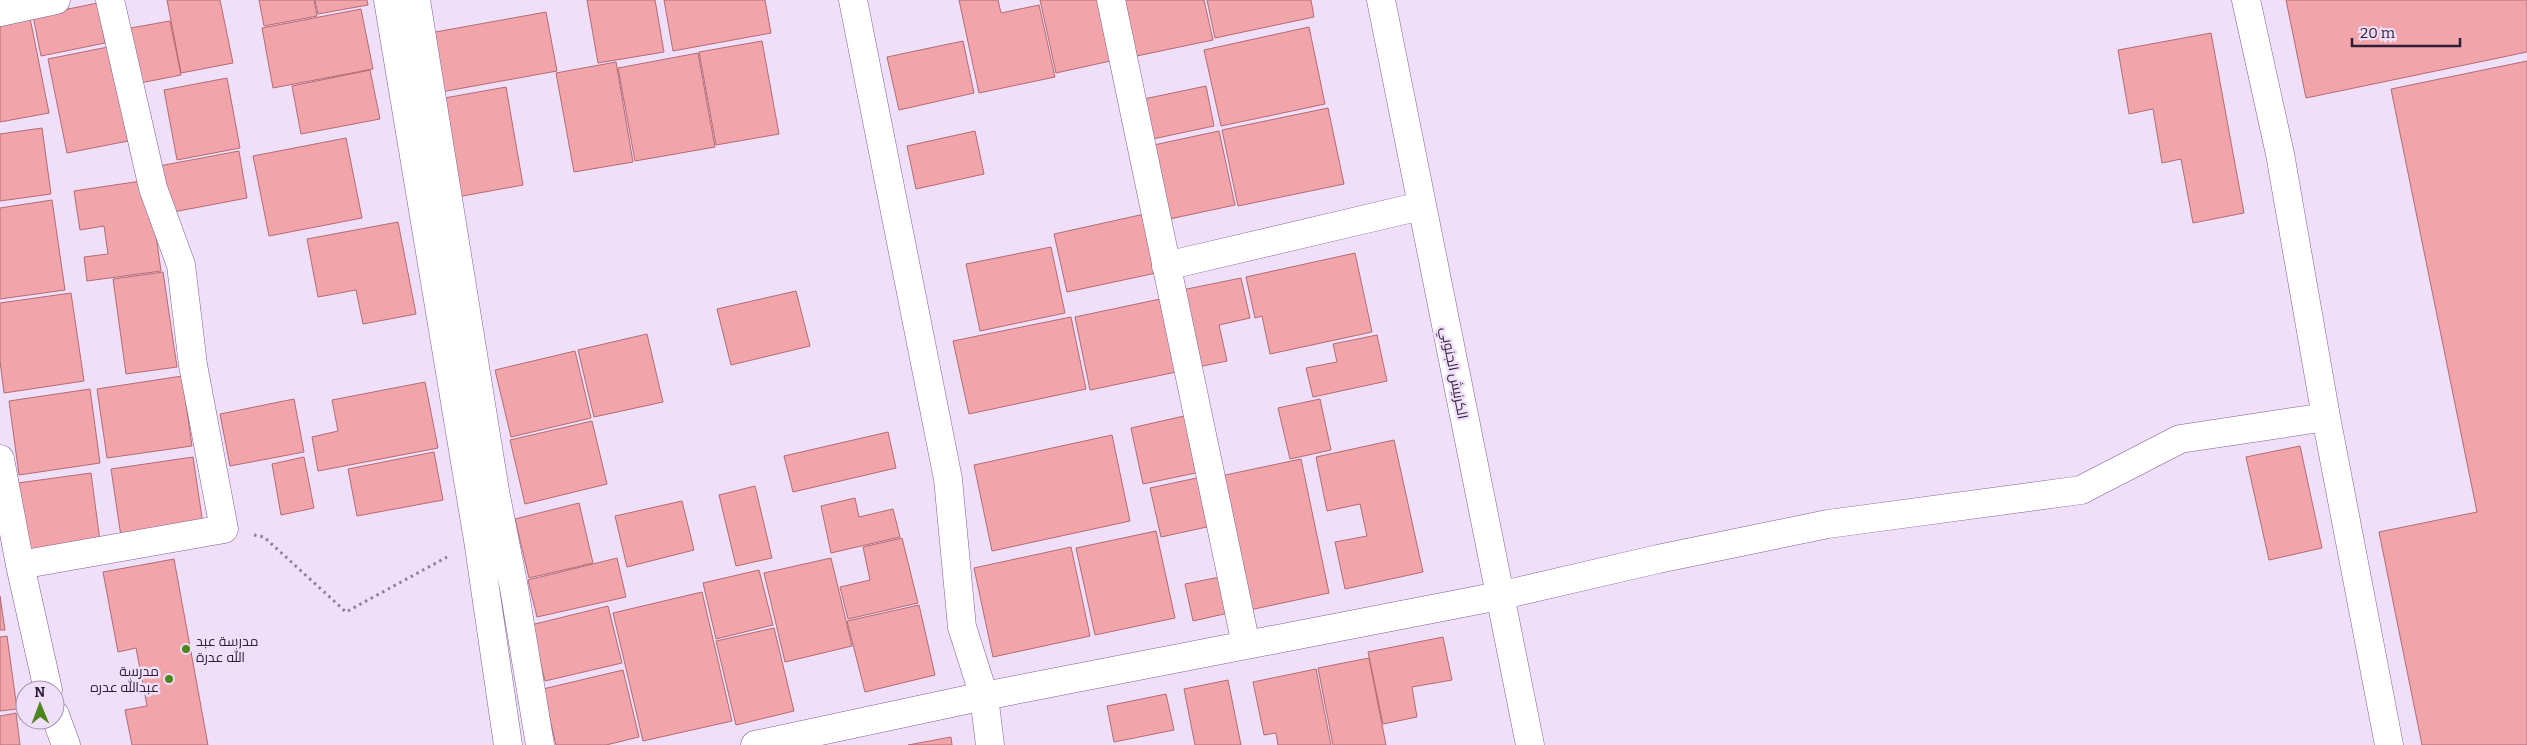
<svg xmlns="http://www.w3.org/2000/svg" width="2527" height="745" font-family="Bitter,Cairo,serif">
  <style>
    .building { fill: #f2a4ab; stroke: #b36b72 }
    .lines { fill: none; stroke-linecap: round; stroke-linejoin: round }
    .minor-casing { stroke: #825e95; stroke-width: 29 }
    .major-casing { stroke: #825e95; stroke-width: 29 }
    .path { stroke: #8f7f97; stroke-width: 3; stroke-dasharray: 2.5 4; stroke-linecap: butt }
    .minor { stroke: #fff; stroke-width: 28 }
    .major { stroke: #fff; stroke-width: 28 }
    .poi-dot { fill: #4e851d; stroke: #efdff8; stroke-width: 2 }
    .labels { text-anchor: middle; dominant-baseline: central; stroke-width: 5; stroke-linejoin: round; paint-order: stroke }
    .street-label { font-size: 14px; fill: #2f1f36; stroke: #efdff8 }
    .poi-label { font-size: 14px; fill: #2f1f36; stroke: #efdff8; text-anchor: start }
  </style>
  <rect width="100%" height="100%" fill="#efdff8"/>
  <!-- building -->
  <path class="building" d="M 167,0 L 220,0 L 233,63 L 181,73 Z
    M 259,0 L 314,0 L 317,16 L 264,26 Z
    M 315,0 L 367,0 L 368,5 L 318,14 Z
    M 587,0 L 655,0 L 664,52 L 598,63 Z
    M 664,0 L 765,0 L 771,33 L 673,51 Z
    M 959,0 L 998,0 L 1001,13 L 1039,5 L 1055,77 L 979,93 Z
    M 1040,0 L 1103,0 L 1115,60 L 1056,73 Z
    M 1119,0 L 1204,0 L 1213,40 L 1132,57 Z
    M 1207,0 L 1311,0 L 1314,17 L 1215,38 Z
    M 2286,0 L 2527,0 L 2527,52 L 2306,98 Z
    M 98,3 L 105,43 L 41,56 L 33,16 Z
    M 361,9 L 373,69 L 273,88 L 262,28 Z
    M 546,12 L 557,71 L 441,92 L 430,33 Z
    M 30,18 L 49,113 L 0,122 L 0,24 Z
    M 170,21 L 181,75 L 130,85 L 119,30 Z
    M 1309,27 L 1325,104 L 1221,126 L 1204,50 Z
    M 2211,33 L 2244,213 L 2193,223 L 2181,159 L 2162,163 L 2153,109 L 2129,114 L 2118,50 Z
    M 762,41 L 779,134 L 716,145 L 699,52 Z
    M 963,41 L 974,93 L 899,110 L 887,57 Z
    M 108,47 L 128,141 L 67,153 L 48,59 Z
    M 698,53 L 715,147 L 635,161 L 618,68 Z
    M 2527,61 L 2527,745 L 2422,745 L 2379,532 L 2477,512 L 2391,89 Z
    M 616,62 L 633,162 L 574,172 L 556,73 Z
    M 370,70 L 380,119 L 301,134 L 292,86 Z
    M 227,78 L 240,148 L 177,160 L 164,90 Z
    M 1206,86 L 1214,126 L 1148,140 L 1139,100 Z
    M 506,87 L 523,185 L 457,197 L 439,99 Z
    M 1328,108 L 1344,184 L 1238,206 L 1222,130 Z
    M 42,128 L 51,194 L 0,201 L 0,134 Z
    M 975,131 L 984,174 L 916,189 L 907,146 Z
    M 1219,131 L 1235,205 L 1165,220 L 1149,146 Z
    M 346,138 L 362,218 L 269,236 L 253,156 Z
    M 239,151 L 247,198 L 168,213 L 159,166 Z
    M 148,180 L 161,271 L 87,281 L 84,257 L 108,254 L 104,226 L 80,230 L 74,191 Z
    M 52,200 L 65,290 L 0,299 L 0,208 Z
    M 1149,213 L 1161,272 L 1067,292 L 1054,234 Z
    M 398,222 L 416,314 L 363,324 L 356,290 L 318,297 L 307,239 Z
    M 1051,247 L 1065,313 L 980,331 L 966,264 Z
    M 1355,253 L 1372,332 L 1270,354 L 1262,316 L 1255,318 L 1246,277 Z
    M 163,272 L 177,367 L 126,374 L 113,279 Z
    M 1241,278 L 1250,318 L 1219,325 L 1227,361 L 1198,367 L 1182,290 Z
    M 796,291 L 810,346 L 731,365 L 717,309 Z
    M 71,293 L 84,381 L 4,393 L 0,361 L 0,303 Z
    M 1165,298 L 1181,371 L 1090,390 L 1075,317 Z
    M 1071,317 L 1086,389 L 969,414 L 953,341 Z
    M 647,334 L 663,402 L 594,417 L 578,350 Z
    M 1377,335 L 1387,381 L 1313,397 L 1306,368 L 1337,362 L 1333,344 Z
    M 575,351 L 591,418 L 511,437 L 495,370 Z
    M 182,376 L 192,446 L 107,458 L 97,389 Z
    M 425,382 L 438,448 L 318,471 L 312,437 L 338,431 L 332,400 Z
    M 90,389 L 100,463 L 19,475 L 9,401 Z
    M 294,399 L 304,452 L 230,466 L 220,414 Z
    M 1320,399 L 1331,450 L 1290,459 L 1278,408 Z
    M 1193,414 L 1205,471 L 1143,484 L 1131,428 Z
    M 592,421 L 607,484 L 525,504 L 510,440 Z
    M 888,432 L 896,468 L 793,492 L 784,456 Z
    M 1112,435 L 1130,521 L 992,551 L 974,465 Z
    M 1394,440 L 1423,572 L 1345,589 L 1335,542 L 1367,536 L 1360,504 L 1327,511 L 1316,457 Z
    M 2300,446 L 2322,548 L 2269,560 L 2246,457 Z
    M 434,452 L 443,500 L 357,516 L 348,469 Z
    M 193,457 L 204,531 L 122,543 L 111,469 Z
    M 304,457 L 314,508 L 281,515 L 272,464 Z
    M 1301,459 L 1329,593 L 1245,611 L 1216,477 Z
    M 91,473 L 101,549 L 29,559 L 18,483 Z
    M 1206,476 L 1216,525 L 1161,537 L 1150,488 Z
    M 755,486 L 772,558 L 736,566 L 719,495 Z
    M 855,498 L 859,517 L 893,509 L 900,537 L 831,553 L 821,506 Z
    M 682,501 L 694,550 L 627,567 L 615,516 Z
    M 579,503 L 593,563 L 529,578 L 515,519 Z
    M 1156,531 L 1175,618 L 1095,635 L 1076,548 Z
    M 902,538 L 918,603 L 848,619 L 840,587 L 870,580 L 863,547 Z
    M 1071,547 L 1090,636 L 993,657 L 974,568 Z
    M 617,558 L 626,597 L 537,617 L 528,580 Z
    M 831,558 L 852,646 L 785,662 L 764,573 Z
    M 174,559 L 208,745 L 132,745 L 125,710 L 147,706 L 136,648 L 118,652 L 103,572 Z
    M 759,570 L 773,625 L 716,639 L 703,583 Z
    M 1225,576 L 1233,612 L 1193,621 L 1185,584 Z
    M 702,592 L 732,721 L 643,741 L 613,613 Z
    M 0,596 L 5,630 L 0,630 Z
    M 919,605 L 935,675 L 865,692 L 847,621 Z
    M 608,606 L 622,663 L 545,681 L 531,625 Z
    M 774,628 L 794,711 L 736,725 L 716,641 Z
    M 7,636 L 17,709 L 0,711 L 0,637 Z
    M 1443,637 L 1452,680 L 1412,687 L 1417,717 L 1383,724 L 1368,652 Z
    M 1369,658 L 1386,745 L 1333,745 L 1318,668 Z
    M 1316,669 L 1331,745 L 1278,745 L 1276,733 L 1264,735 L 1253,682 Z
    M 623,670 L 639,737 L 606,745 L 556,745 L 543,689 Z
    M 1228,680 L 1241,745 L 1195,745 L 1184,689 Z
    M 1166,694 L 1174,730 L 1114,742 L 1107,706 Z
    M 16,713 L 20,745 L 0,745 L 0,716 Z
    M 951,737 L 952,745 L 908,745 Z"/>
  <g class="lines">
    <!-- minor casing -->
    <g class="minor-casing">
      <path id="minor" d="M 388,0 L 478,540 L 508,745
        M 416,0 L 495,491 L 514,588 L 540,745
        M 853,0 L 948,479 L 962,627 L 984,696 L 990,745
        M 1111,0 L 1246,645
        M 2246,0 L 2280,154 L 2326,417 L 2389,745
        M 0,12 L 56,0
        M 1166,266 L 1421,206
        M 0,459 L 20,565 L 48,690
        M 20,565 L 224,529 L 193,365 L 181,265 L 153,188 L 110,0
        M 55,715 L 66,745
        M 755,745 L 984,696 L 1499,596 L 1658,559 L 1828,524 L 2081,490 L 2180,439 L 2326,417"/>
    </g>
    <!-- major casing -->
    <g class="major-casing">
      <path id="major" d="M 1381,0 L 1530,745"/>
    </g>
    <!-- path -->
    <path class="path" d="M 254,535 L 264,537 L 346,612 L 447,557"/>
    <!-- minor -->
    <use href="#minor" class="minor"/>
    <!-- major -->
    <use href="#major" class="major"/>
  </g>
  <!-- markers -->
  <g class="poi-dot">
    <circle cx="186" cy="649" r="5"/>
    <circle cx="169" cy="679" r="5"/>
  </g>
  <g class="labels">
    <!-- street labels -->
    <g class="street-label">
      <text transform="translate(1454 373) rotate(79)">الكرنيش الجنوبي</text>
    </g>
    <!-- poi labels -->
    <g class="poi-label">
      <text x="196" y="641">مدرسة عبد<tspan x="196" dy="16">الله عدرة</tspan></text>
      <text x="159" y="671" text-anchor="end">مدرسة<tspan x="159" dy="16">عبدالله عدره</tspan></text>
    </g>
  </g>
  <!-- north arrow -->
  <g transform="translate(40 705) rotate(359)"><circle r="24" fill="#efdff8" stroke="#a292aa"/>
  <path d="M0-4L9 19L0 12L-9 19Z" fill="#4e851d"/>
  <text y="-8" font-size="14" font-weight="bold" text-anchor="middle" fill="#2f1f36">N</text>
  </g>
  <!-- scale -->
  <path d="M2352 38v8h108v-8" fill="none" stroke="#2f1f36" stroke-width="2.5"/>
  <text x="2360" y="38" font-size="15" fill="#2f1f36" stroke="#efdff8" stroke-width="4" paint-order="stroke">20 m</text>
</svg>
